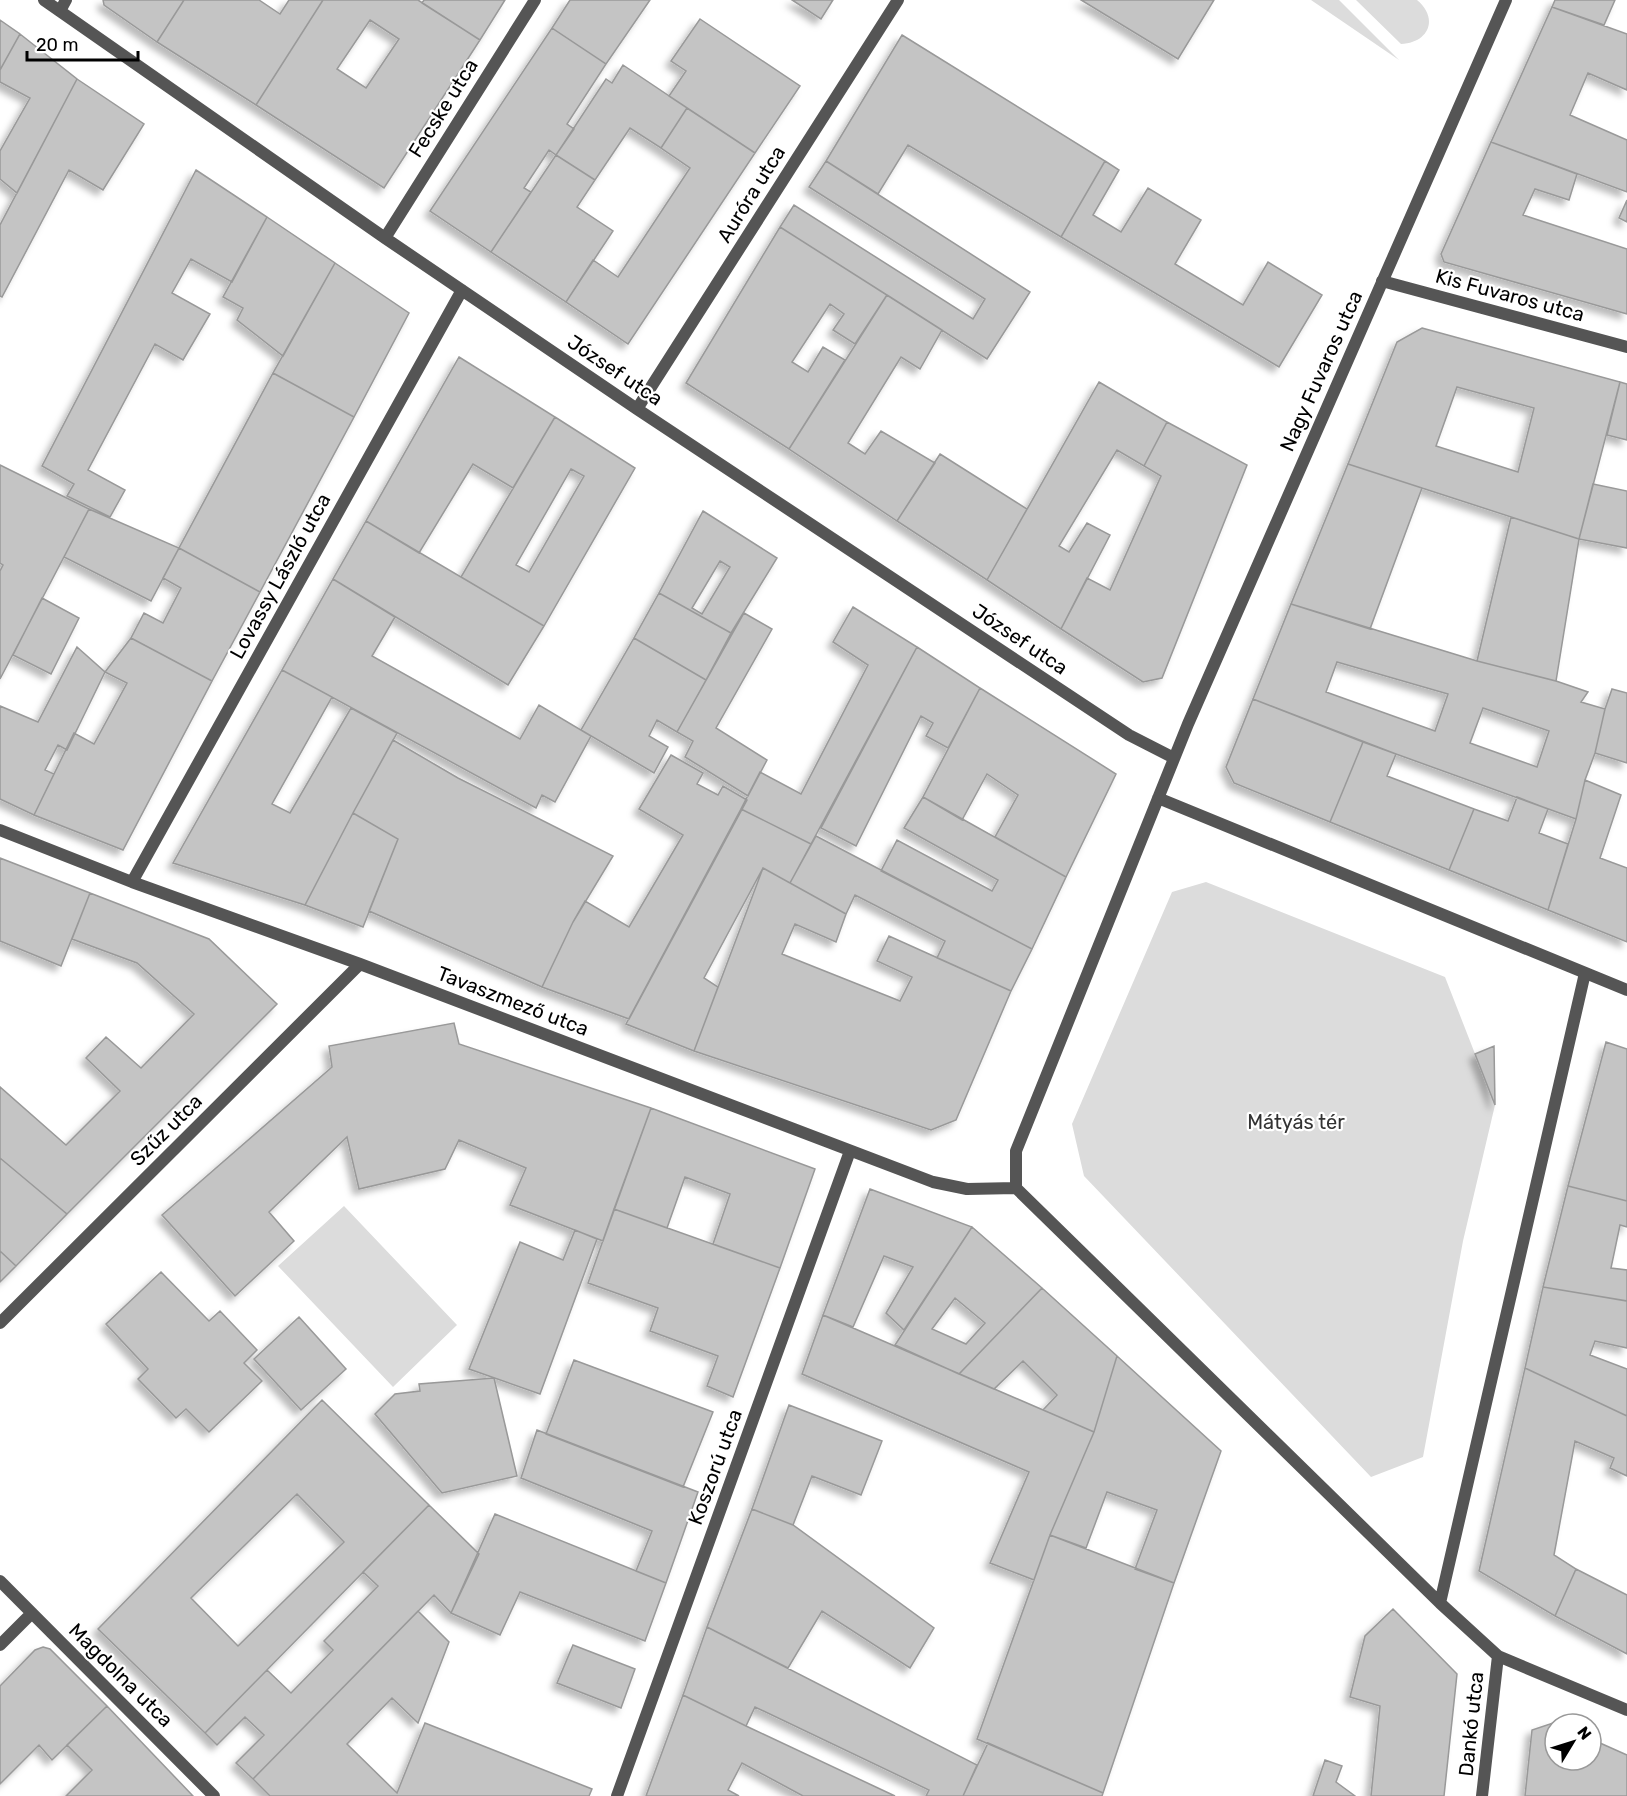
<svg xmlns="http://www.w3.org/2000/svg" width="1627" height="1796" font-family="Rubik,sans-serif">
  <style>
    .green { fill: #dcdcdc }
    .building { fill: #c4c4c4; stroke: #999; stroke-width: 1.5; fill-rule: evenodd; filter: url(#shadow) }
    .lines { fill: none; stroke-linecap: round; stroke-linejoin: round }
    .street { stroke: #555; stroke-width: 12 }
    .labels { text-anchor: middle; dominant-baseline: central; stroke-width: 4.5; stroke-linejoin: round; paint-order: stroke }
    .street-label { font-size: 20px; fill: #000; stroke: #fff }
    .park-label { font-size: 20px; fill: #333; stroke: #fff }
  </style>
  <defs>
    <filter id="shadow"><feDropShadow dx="-5.5" dy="5.5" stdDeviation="3" flood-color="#0004"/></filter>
  </defs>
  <rect width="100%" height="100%" fill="#fff"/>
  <!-- green -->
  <path class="green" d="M 1311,0 L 1339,0 L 1399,60 Z
    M 1356,0 L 1417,0 C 1439,18 1429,43 1401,44 Z
    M 1206,882 L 1445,977 L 1495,1105 L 1463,1241 L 1423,1457 L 1371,1477 L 1084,1176 L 1072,1124 L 1172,892 Z
    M 344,1206 L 457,1325 L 393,1387 L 278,1266 Z"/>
  <!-- building -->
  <path class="building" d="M 103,0 L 184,0 L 157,42 L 104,5 Z
    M 184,0 L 259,0 L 280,14 L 289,0 L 323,0 L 256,105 L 157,42 Z
    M 323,0 L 418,0 L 480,40 L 384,188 L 256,105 ZM 370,20 L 399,39 L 366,88 L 337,69 Z
    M 424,0 L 505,0 L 480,40 L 422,3 Z
    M 570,0 L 650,0 L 606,64 L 552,28 Z
    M 792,0 L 833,0 L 821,19 Z
    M 1081,0 L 1214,0 L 1178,59 Z
    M 1555,0 L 1615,0 L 1604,25 L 1552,7 Z
    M 1552,7 L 1627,34 L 1627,90 L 1588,73 L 1570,115 L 1627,140 L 1627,192 L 1491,142 Z
    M 700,19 L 800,86 L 755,153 L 669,96 L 686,71 L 671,61 Z
    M 0,20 L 20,34 L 0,70 Z
    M 552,28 L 606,64 L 567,124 L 574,129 L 556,155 L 549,150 L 524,188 L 531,192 L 491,252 L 430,211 Z
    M 20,34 L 77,79 L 17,193 L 0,179 L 0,151 L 30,98 L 0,82 L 0,70 Z
    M 902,35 L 1105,161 L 1061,237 L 908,145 L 878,194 L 826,161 Z
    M 623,65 L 687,108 L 661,148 L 630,128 L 595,180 L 556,155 L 606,79 L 612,83 Z
    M 77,79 L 144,124 L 103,190 L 69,170 L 2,297 L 0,296 L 0,225 Z
    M 687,108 L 755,153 L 628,344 L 566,302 L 593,260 L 618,277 L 690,168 L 661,148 Z
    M 1491,142 L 1577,174 L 1569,200 L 1535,189 L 1523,215 L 1627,249 L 1627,314 L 1444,262 L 1441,254 Z
    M 556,155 L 595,180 L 577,207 L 613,231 L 566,302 L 491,252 Z
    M 826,161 L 1030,292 L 987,359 L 780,227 L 794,205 L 973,319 L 985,299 L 809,187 Z
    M 1105,161 L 1119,170 L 1093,215 L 1121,232 L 1148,188 L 1201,220 L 1175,264 L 1243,305 L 1268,262 L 1322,295 L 1279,367 L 1061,237 Z
    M 196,170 L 267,217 L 232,282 L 191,259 L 172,293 L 210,314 L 183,360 L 155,344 L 88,470 L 125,490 L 110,517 L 67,496 L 74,484 L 42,466 Z
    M 1627,200 L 1627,222 L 1619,218 Z
    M 267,217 L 335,263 L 283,356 L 237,320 L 243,308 L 223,297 Z
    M 780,227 L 887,295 L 855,344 L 833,330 L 844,314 L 830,304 L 792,362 L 808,372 L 823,347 L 845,360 L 789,449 L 686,383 Z
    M 335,263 L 409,313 L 354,417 L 273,373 Z
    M 887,295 L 942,330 L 920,369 L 901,357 L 848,443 L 865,454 L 881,431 L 935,463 L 897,521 L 789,449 Z
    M 1422,328 L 1620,382 L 1579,539 L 1348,464 L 1397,342 ZM 1457,387 L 1534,408 L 1518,472 L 1436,446 Z
    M 459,357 L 555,417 L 513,488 L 473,464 L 419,553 L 366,521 Z
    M 273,373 L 354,417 L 260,592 L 179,548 Z
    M 1099,382 L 1167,422 L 1144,466 L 1117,450 L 1059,546 L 1069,552 L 1087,523 L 1110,535 L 1061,629 L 987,580 Z
    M 1620,382 L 1627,384 L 1627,440 L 1607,435 Z
    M 555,417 L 635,468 L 544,626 L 461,577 ZM 571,469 L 584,476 L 529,572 L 516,565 Z
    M 1167,422 L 1247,465 L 1162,678 L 1143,682 L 1061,629 L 1087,578 L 1110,590 L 1161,476 L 1144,466 Z
    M 940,454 L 1027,509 L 987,580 L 897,521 Z
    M 1348,464 L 1422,488 L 1370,629 L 1291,604 Z
    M 0,465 L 89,509 L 0,679 L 0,571 L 3,565 L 0,563 Z
    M 1593,484 L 1627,491 L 1627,548 L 1579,539 Z
    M 89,509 L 179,548 L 151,601 L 64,557 Z
    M 703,511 L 777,558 L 731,633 L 659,593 ZM 720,561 L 730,567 L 702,614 L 692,608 Z
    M 1511,517 L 1579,539 L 1556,681 L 1477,661 Z
    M 366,521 L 544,626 L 508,685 L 333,579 Z
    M 179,548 L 260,592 L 212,681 L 131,638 L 144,613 L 163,623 L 181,588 L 163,578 Z
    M 333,579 L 395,617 L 372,656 L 520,739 L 539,705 L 591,736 L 555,802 L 542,795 L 536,808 L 282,670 Z
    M 659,593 L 731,633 L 706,680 L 634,638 Z
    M 42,598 L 79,618 L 51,674 L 13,655 Z
    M 1291,604 L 1477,661 L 1556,681 L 1588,692 L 1581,702 L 1605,709 L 1595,753 L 1585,780 L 1576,819 L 1396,754 L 1253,699 ZM 1337,662 L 1448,694 L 1435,731 L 1326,692 ZM 1483,708 L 1549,731 L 1537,767 L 1470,743 Z
    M 853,607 L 917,647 L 811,844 L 741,809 L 760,772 L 801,794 L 868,665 L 833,642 Z
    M 744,613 L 772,629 L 716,728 L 767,760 L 748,796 L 685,757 L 693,741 L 677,732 Z
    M 131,638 L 212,681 L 123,850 L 34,815 L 74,733 L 94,744 L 127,683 L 105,672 Z
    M 634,638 L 706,680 L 677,732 L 657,720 L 649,736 L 668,747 L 654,773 L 581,730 Z
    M 77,647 L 105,672 L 67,750 L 58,745 L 45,770 L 54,774 L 34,815 L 0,799 L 0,706 L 38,722 Z
    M 917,647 L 980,688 L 948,748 L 926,736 L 933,723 L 921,716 L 856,846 L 821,828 Z
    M 282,670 L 332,697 L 272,804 L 290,813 L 351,708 L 397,733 L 353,813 L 305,905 L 173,863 Z
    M 980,688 L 1116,774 L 1066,877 L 995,837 L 1018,795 L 987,774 L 962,820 L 923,797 Z
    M 1612,689 L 1627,693 L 1627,763 L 1595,753 L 1605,709 Z
    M 1253,699 L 1363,742 L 1330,822 L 1234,783 L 1226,767 Z
    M 393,740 L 458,778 L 613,856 L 573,922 L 542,987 L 369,911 L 398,839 L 353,813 Z
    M 1363,742 L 1396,754 L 1387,776 L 1474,809 L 1449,870 L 1330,822 Z
    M 671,755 L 703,773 L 697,784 L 718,795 L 723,786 L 747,800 L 629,1019 L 542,987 L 573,922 L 585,901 L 629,927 L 683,835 L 639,809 Z
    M 1585,780 L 1621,795 L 1600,858 L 1627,868 L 1627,942 L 1548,910 L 1576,819 Z
    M 923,797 L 1066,877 L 1032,949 L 881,871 L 897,840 L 992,891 L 998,880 L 904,828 Z
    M 1517,797 L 1548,809 L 1539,833 L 1568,844 L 1548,910 L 1449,870 L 1474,809 L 1508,821 Z
    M 741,809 L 811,844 L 790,883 L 763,868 L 704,978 L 718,987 L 694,1051 L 626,1024 Z
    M 353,813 L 398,839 L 363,927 L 305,905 Z
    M 816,836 L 1032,949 L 1011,991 L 937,958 L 945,941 L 855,895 L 846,914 L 790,883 Z
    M 0,858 L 90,893 L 61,966 L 0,941 Z
    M 763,868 L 846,914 L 836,942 L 795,924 L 782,954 L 900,1001 L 912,977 L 877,961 L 889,936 L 1011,991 L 956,1120 L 931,1130 L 694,1051 Z
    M 90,893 L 209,939 L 277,1004 L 67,1214 L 0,1158 L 0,1087 L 66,1145 L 120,1091 L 86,1058 L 106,1037 L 141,1068 L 194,1014 L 137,963 L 72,939 Z
    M 454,1023 L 459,1044 L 651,1108 L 603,1241 L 510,1205 L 526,1168 L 459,1140 L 445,1169 L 359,1189 L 347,1137 L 269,1212 L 294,1241 L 235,1296 L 162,1215 L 332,1067 L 329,1046 Z
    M 1606,1042 L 1627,1049 L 1627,1201 L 1568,1186 Z
    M 1494,1046 L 1495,1105 L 1475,1054 Z
    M 651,1108 L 815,1169 L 780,1268 L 713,1244 L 730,1194 L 685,1177 L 667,1228 L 614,1209 Z
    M 0,1158 L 67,1214 L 16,1266 L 0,1251 Z
    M 1568,1186 L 1627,1201 L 1627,1227 L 1620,1225 L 1611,1268 L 1627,1270 L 1627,1301 L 1543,1287 Z
    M 870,1189 L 972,1227 L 904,1330 L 886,1313 L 913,1267 L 884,1256 L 853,1327 L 823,1315 Z
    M 614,1209 L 780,1268 L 733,1397 L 707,1386 L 718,1356 L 650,1331 L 658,1308 L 588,1283 Z
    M 972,1227 L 1042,1288 L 959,1374 L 895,1345 ZM 955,1298 L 985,1323 L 966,1344 L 932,1329 Z
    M 575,1230 L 597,1239 L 540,1394 L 469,1369 L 520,1242 L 563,1260 Z
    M 0,1251 L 16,1266 L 0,1282 Z
    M 161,1272 L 209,1321 L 220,1311 L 257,1350 L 244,1363 L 262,1381 L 209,1432 L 186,1409 L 176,1418 L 138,1379 L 148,1369 L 106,1324 Z
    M 1543,1287 L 1627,1301 L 1627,1348 L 1595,1341 L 1590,1355 L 1627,1369 L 1627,1416 L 1525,1368 Z
    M 1042,1288 L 1117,1356 L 1094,1432 L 1043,1410 L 1057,1395 L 1023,1361 L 994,1389 L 959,1374 Z
    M 823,1315 L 1094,1432 L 1050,1535 L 1034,1580 L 990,1563 L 1029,1472 L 802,1374 Z
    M 299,1317 L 346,1369 L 301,1410 L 254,1359 Z
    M 1117,1356 L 1221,1451 L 1174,1583 L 1135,1569 L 1157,1510 L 1107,1492 L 1086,1548 L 1050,1535 L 1094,1432 Z
    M 574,1360 L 713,1412 L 683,1487 L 546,1434 Z
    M 1525,1368 L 1627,1416 L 1627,1476 L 1610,1468 L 1614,1458 L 1575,1441 L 1554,1555 L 1576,1569 L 1555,1616 L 1479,1571 Z
    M 494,1378 L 517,1476 L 442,1493 L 375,1414 L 395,1394 L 420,1391 L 419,1384 Z
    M 322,1400 L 429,1505 L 205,1733 L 98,1629 ZM 297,1494 L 344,1542 L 238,1646 L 191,1598 Z
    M 789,1405 L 882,1441 L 861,1495 L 812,1476 L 793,1525 L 752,1509 Z
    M 537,1430 L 698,1492 L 666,1583 L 636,1571 L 652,1531 L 521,1478 Z
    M 429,1505 L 479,1554 L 451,1613 L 434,1595 L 253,1779 L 236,1763 L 264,1735 L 245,1717 L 217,1745 L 205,1733 L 267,1670 L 291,1693 L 333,1650 L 324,1641 L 378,1586 L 363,1572 Z
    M 752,1509 L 793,1525 L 934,1628 L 910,1668 L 822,1611 L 788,1668 L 707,1627 Z
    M 495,1514 L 666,1583 L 645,1641 L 520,1592 L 500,1635 L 451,1613 Z
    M 1050,1535 L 1174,1583 L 1103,1793 L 977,1739 Z
    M 1576,1569 L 1627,1595 L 1627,1654 L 1555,1616 Z
    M 1393,1609 L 1457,1674 L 1444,1796 L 1371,1796 L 1380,1706 L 1350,1697 L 1365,1636 Z
    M 418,1611 L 449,1642 L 418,1723 L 392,1698 L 347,1744 L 397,1793 L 425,1723 L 592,1789 L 589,1796 L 270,1796 L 253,1779 Z
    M 707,1627 L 977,1765 L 963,1796 L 926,1796 L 929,1790 L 755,1707 L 746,1726 L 683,1695 Z
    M 573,1645 L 635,1669 L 621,1708 L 557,1683 Z
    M 43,1647 L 50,1649 L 107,1706 L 52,1760 L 39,1745 L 0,1784 L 0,1686 L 35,1650 Z
    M 683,1695 L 746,1726 L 895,1796 L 803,1796 L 742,1763 L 728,1790 L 739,1796 L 646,1796 Z
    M 107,1706 L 193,1796 L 66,1796 L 92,1770 L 67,1745 Z
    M 1553,1723 L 1556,1724 L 1555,1760 L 1591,1760 L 1591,1739 L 1627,1755 L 1627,1796 L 1525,1796 L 1532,1730 Z
    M 988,1743 L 1103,1793 L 1102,1796 L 963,1796 Z
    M 1325,1760 L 1342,1766 L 1336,1782 L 1355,1796 L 1313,1796 Z"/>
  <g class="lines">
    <!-- street -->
    <path class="street" d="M 44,0 L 385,238 L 637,409 L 1129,735 L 1174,758
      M 1506,0 L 1188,724 L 1016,1151 L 1016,1188 L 1440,1603 L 1498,1656 L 1627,1710
      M 60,11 L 66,0
      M 385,238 L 535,0
      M 1382,281 L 1627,347
      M 637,409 L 898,0
      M 1158,798 L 1627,990
      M 0,830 L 132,882 L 360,964 L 933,1182 L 967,1189 L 1016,1188
      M 132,882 L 462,290
      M 0,1323 L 360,964
      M 0,1581 L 214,1796
      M 1440,1603 L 1585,973
      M 0,1645 L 32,1613
      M 617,1796 L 850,1151
      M 1482,1796 L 1498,1656"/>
  </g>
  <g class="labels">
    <!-- street labels -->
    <g class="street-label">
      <text transform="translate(443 108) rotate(-58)">Fecske utca</text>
      <text transform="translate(751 194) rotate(-58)">Auróra utca</text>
      <text transform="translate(1510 295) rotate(15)">Kis Fuvaros utca</text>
      <text transform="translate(615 370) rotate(34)">József utca</text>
      <text transform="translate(1321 371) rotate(-66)">Nagy Fuvaros utca</text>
      <text transform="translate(280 576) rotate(-61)">Lovassy László utca</text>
      <text transform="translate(1020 639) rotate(34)">József utca</text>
      <text transform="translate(513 1001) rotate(21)">Tavaszmező utca</text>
      <text transform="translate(166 1130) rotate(-45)">Szűz utca</text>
      <text transform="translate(715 1467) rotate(-70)">Koszorú utca</text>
      <text transform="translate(121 1675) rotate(45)">Magdolna utca</text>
      <text transform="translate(1471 1724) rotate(-84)">Dankó utca</text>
    </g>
    <!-- park labels -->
    <g class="park-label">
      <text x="1296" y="1122">Mátyás tér</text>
    </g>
  </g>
  <!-- north arrow -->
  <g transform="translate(1573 1742) rotate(52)"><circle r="28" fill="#ffffff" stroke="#999999" stroke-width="1.5"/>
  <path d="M0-4.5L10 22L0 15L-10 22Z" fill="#000000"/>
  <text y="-9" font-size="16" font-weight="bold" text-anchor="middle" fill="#000000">N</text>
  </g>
  <!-- scale -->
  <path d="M27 51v9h111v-9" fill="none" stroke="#000000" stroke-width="3"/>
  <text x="36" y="51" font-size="18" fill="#000000" stroke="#ffffff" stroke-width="4.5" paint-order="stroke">20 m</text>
</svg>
